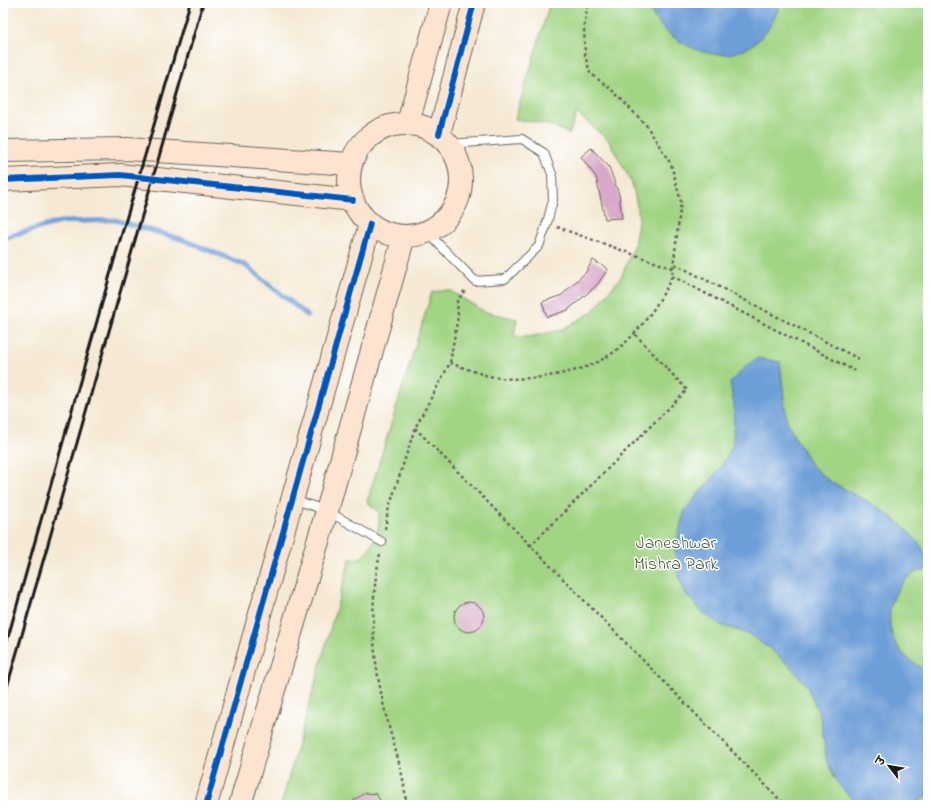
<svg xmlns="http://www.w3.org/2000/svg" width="931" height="808" font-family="'Indie Flower','Playpen Sans Deva',sans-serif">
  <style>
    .green { fill: #a1d483; stroke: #5e7850 }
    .water { fill: #6d9ed7; stroke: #445d7a }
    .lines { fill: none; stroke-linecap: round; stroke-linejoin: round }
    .stream { stroke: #6d9ed7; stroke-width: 5 }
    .building { fill: #d7a8c8 }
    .lane-casing { stroke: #68645c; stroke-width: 10 }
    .secondary-casing { stroke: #68645c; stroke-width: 24 }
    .path { stroke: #68645c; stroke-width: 2.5; stroke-dasharray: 3 3; stroke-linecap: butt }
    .lane { stroke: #fff; stroke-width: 8 }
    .secondary { stroke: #fde4d1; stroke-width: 22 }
    .rail { stroke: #1c1c1c; stroke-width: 3 }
    .cycleway-casing { stroke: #fff; stroke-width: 8 }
    .cycleway { stroke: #0057b8; stroke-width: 6 }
    .labels { text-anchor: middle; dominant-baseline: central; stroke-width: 3; stroke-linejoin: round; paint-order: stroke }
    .park-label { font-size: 18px; fill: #4b5c40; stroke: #fff }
  </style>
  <rect width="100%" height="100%" fill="#fff"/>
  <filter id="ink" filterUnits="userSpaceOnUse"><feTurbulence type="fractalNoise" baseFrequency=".025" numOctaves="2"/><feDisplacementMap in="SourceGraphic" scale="8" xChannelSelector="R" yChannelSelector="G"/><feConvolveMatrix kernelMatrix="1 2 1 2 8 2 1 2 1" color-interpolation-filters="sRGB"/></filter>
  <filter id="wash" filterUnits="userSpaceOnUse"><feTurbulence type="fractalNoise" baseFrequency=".012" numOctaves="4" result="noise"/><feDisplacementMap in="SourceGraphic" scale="16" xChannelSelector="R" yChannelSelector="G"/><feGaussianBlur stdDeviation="0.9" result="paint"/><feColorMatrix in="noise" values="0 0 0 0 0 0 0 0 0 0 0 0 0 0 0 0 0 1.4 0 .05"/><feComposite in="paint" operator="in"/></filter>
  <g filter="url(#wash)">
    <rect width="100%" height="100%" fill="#f5e9d4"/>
    <!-- green -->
    <path class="green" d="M 550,3 L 928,3 L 928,805 L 281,805 L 350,559 L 361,558 C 373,546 381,530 379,512 L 367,502 L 432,292 L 449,290 L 485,312 L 517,319 L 514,336 L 529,337 L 561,330 L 592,312 L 621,277 L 634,247 L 639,215 L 632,183 L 609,141 L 577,113 L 569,134 C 553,124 534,122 515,119 Z"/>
    <!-- water -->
    <path class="water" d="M 646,3 L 780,3 C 768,47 730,67 688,46 C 679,41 668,34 661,26 C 655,20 651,11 646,3 Z
      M 758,358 L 780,362 L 787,423 L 811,465 L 828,480 L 878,507 L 903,526 L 918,542 L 928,558 L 928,569 C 924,570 917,571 914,573 C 875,601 885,655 928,670 L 928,796 L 912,805 L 864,805 L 852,799 L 838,784 L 827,762 L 820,716 L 807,686 L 789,665 L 769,648 L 748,634 L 721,625 L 704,614 L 685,593 L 678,574 L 675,551 L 680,527 L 685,510 L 722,466 L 733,444 L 734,405 L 730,383 L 747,365 Z"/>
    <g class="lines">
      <!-- stream -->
      <path class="stream" d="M 3,238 L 60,222 L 115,220 L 181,239 L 245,265 L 307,315"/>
    </g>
    <g id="blocks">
      <!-- building -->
      <path class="building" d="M 591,148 L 609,167 L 619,194 L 622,218 L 605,219 L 596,177 L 581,157 Z
        M 593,260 L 608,269 L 597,285 L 568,310 L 547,317 L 542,302 L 562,295 L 586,272 Z
        M454 617a15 15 0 1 1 30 0a15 15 0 1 1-30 0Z
        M 365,793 L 376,794 L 383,805 L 353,805 L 354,800 Z"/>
    </g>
  </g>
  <g filter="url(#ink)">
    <use href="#blocks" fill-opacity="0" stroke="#68645c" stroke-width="1"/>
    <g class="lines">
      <!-- lane casing -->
      <g class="lane-casing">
        <path id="lane" d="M 426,231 L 475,281 L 505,279 L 539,246 L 547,223 L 553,200 L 552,174 L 544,153 L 522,139 L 449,144
          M 293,499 L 327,511 L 382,542"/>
      </g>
      <!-- secondary casing -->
      <g class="secondary-casing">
        <path id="secondary" d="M 408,123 L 441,3
          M349 180a56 56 0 1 1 112 0a56 56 0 1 1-112 0Z
          M 439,134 L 474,3
          M 3,151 L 127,149 L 351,164
          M 3,180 L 120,175 L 353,200
          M 206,805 L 370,224
          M 240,805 L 327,511 L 404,236"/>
      </g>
      <!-- path -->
      <path class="path" d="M 557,227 L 674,269
        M 675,264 L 861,360
        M 672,276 L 855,371
        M 450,363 C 466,368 483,376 500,378 C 529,381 578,374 603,359 C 632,343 659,306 672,276 L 681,202 L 671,164 L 646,125 L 613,91 L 590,73 L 585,55 L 584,29 L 588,3
        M 415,428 L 785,805
        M 385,529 L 388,511 L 415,428 L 450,363 L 458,316 L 457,301 L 466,289
        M 530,546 L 687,390 L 635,334
        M 380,554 C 368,609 373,665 387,719 C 394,748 405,775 406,805"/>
      <!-- lane -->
      <use href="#lane" class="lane"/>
      <!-- secondary -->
      <use href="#secondary" class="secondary"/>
      <!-- rail -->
      <path class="rail" d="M 3,655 L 115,257 L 190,3
        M 3,701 L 203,3"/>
      <!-- cycleway casing -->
      <g class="cycleway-casing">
        <path id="cycleway" d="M 439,134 L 474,3
          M 3,180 L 120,175 L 353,200
          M 206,805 L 370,224"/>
      </g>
      <!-- cycleway -->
      <use href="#cycleway" class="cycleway"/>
    </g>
  </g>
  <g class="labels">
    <!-- park labels -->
    <g class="park-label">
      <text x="676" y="544">Janeshwar<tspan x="676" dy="21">Mishra Park</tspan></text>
    </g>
  </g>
  <!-- margin -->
  <rect width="931" height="808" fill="none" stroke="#fff" stroke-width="16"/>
  <!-- north arrow -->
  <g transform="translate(889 766) rotate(301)" stroke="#ffffff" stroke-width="3" paint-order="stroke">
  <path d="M0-3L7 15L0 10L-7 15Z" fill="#1c1c1c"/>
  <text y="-6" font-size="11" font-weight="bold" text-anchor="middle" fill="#1c1c1c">उ</text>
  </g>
</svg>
